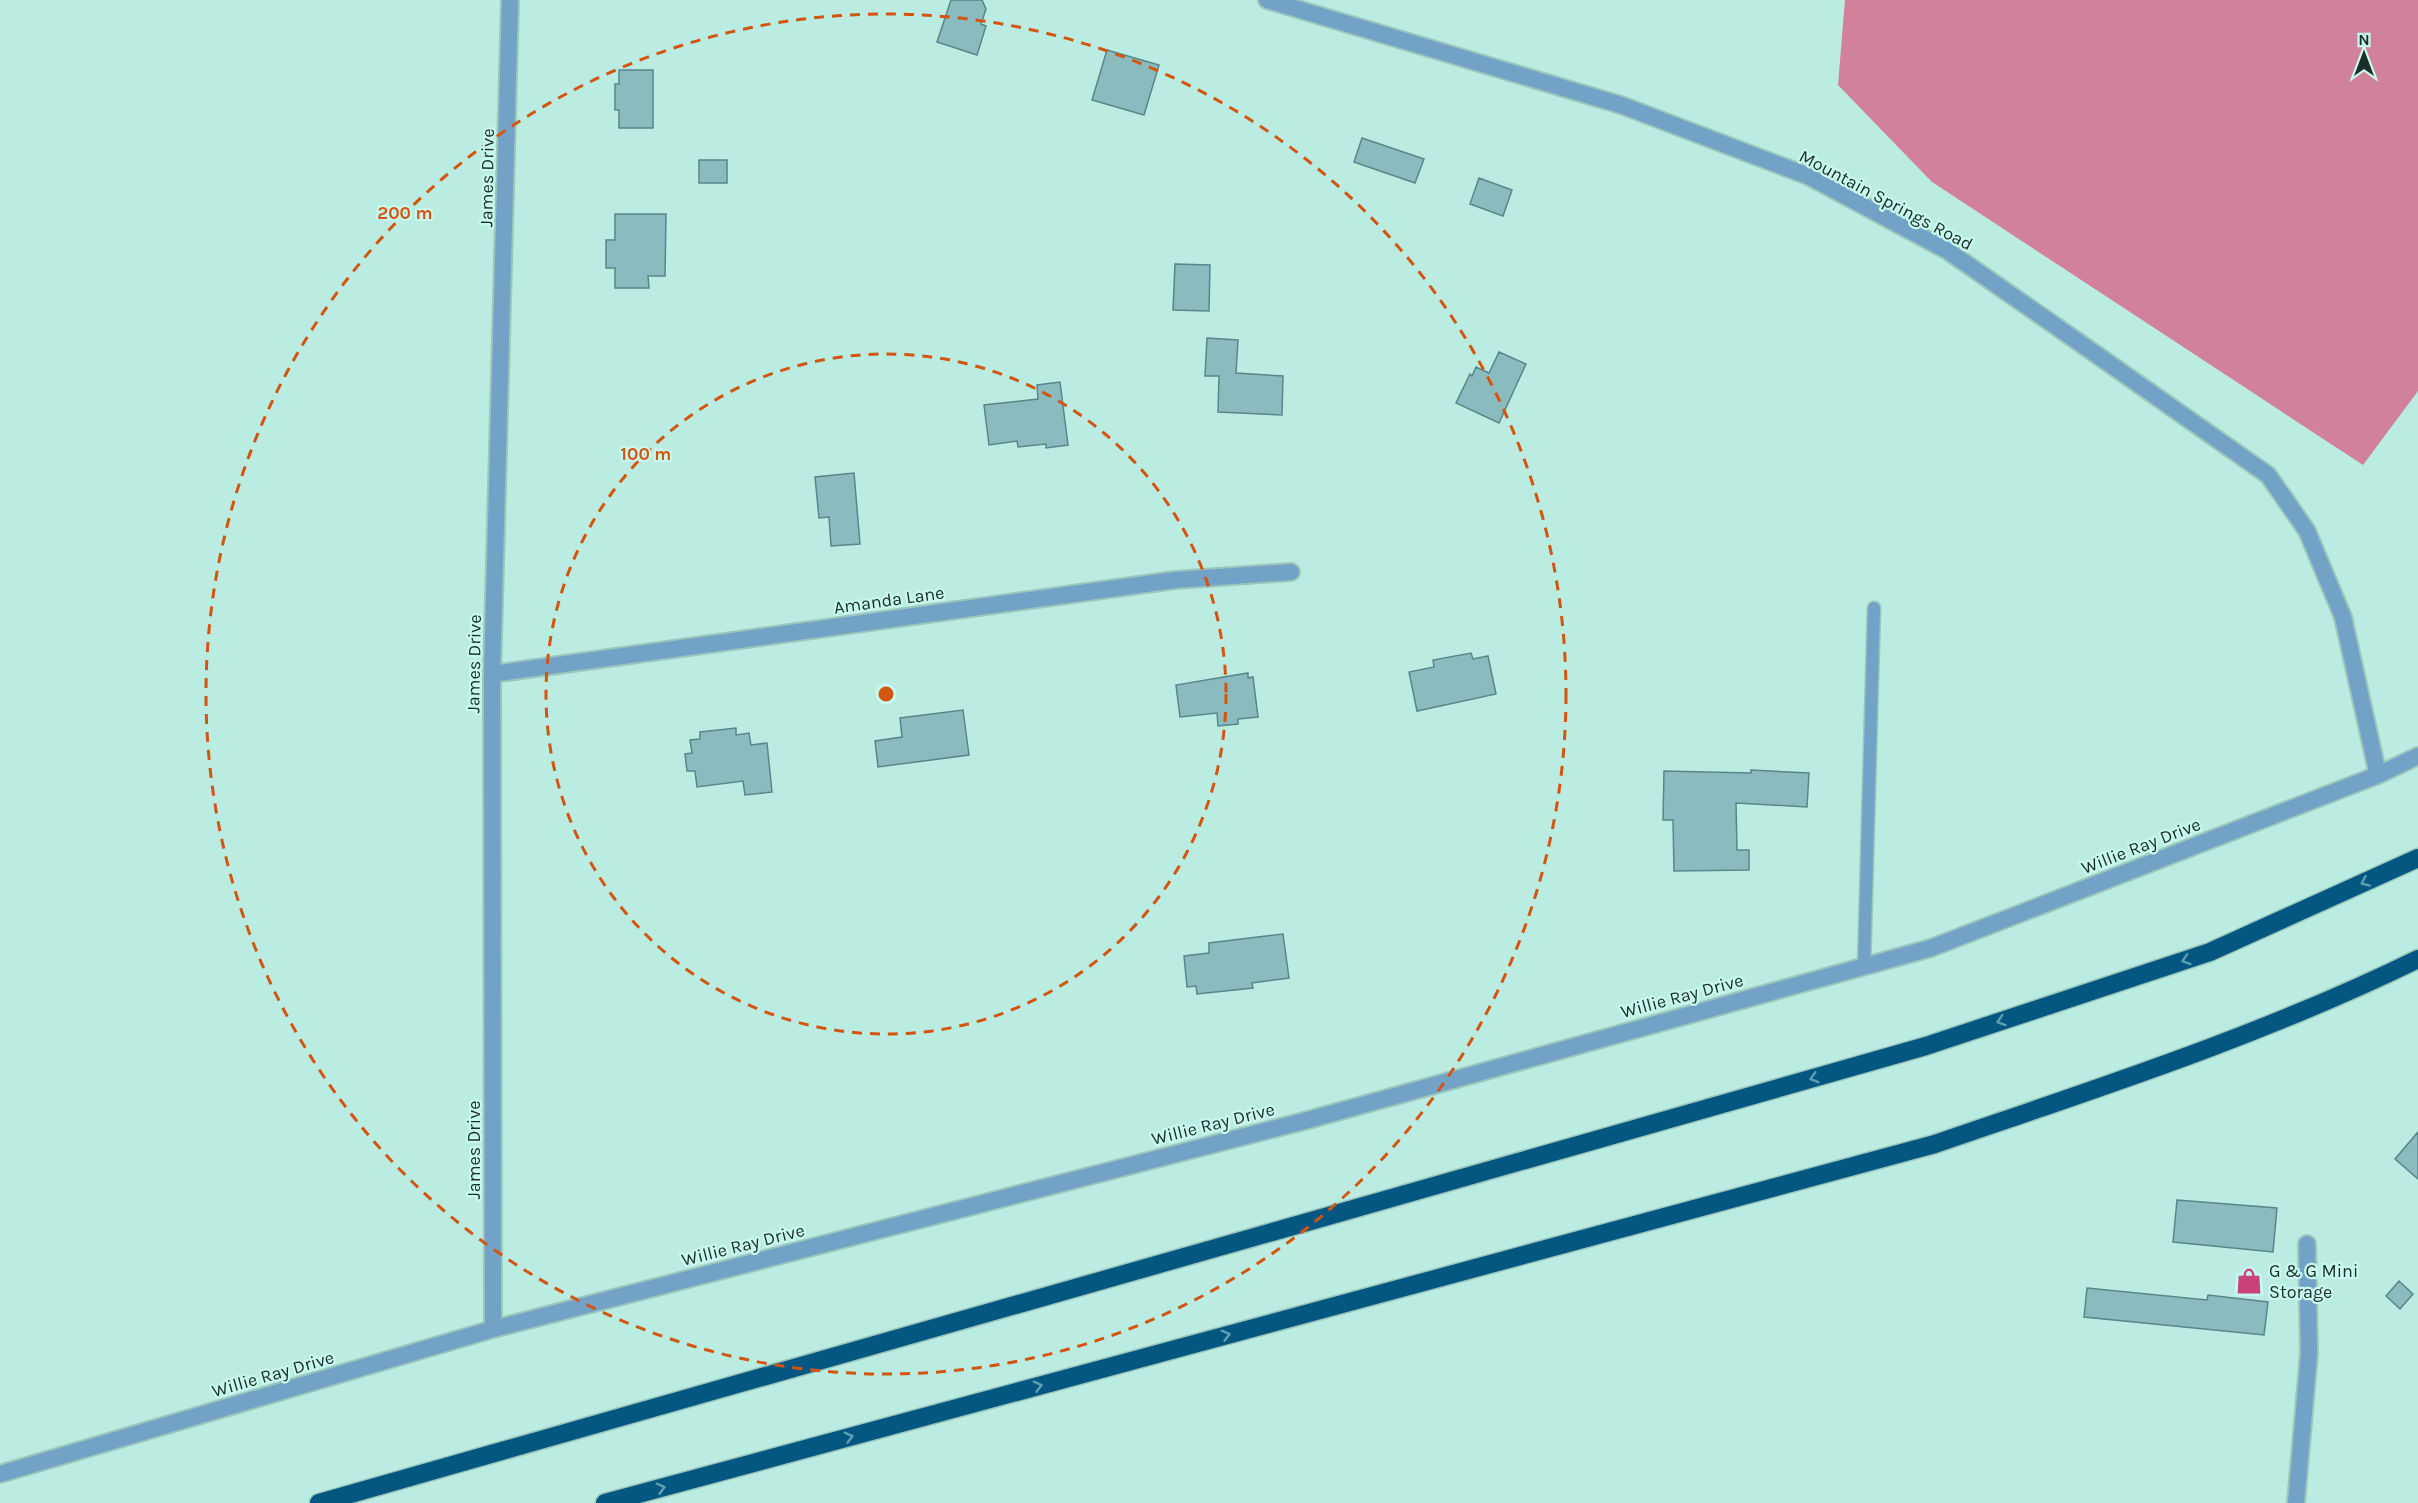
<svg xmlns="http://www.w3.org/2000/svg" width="2418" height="1503" font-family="Karla,sans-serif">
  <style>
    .forest { fill: #d1819b }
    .building { fill: #8abcbf; stroke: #56888a; stroke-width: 1.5 }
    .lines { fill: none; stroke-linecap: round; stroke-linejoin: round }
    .service-casing { stroke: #9bc6bc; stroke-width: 15 }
    .minor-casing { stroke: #9bc6bc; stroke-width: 20 }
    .tertiary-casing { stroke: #9bc6bc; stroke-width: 20 }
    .motorway-casing { stroke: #9bc6bc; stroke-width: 21 }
    .service { stroke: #72a3c6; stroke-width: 12 }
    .minor { stroke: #72a3c6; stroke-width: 16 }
    .tertiary { stroke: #72a3c6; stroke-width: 16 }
    .motorway { stroke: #035781; stroke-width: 18 }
    .oneway { stroke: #5ca0b2 }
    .ring { fill: none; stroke: #d3550f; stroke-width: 3; stroke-dasharray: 10 8 }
    .labels { text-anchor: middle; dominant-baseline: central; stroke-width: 4.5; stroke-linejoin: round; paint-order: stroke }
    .street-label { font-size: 18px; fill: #1a2d29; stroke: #c8f9ee }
    .poi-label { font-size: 18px; fill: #1a2d29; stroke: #c8f9ee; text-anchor: start }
    .centre { fill: #d3550f; stroke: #c8f9ee; stroke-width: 3 }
    .ring-label { font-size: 18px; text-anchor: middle; font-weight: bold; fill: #d3550f; stroke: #c8f9ee; stroke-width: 4.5; stroke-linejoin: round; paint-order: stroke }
  </style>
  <rect width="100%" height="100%" fill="#bbece1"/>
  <!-- forest -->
  <path class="forest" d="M 1845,0 L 2418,0 L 2418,391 L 2363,465 L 1932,182 L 1838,85 Z"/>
  <!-- building -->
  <path class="building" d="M 951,0 L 982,0 L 986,9 L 981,24 L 986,26 L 977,55 L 937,42 Z
    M 1107,50 L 1159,65 L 1144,115 L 1092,100 Z
    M 619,70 L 653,70 L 653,128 L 619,128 L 619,110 L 615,110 L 615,84 L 619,84 Z
    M 1362,138 L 1424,159 L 1415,183 L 1354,162 Z
    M 699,160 L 727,160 L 727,183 L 699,183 Z
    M 1479,178 L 1512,190 L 1503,216 L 1470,204 Z
    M 615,214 L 666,214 L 665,276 L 648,276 L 649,288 L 615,288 L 615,268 L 606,268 L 606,240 L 615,240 Z
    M 1175,264 L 1210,265 L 1209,311 L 1173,310 Z
    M 1207,338 L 1238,340 L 1236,373 L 1283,376 L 1282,415 L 1218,412 L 1219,376 L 1205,376 Z
    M 1499,352 L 1526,364 L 1499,423 L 1456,403 L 1470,374 L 1472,376 L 1476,367 L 1489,373 Z
    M 1060,382 L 1068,445 L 1046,448 L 1046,444 L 1018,447 L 1017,441 L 989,445 L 984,405 L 1038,399 L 1037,385 Z
    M 854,473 L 860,544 L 831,546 L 829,517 L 819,518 L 815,477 Z
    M 1471,653 L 1473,659 L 1488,656 L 1496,694 L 1417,711 L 1409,672 L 1434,667 L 1433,660 Z
    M 1248,673 L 1248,678 L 1253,677 L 1258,717 L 1238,719 L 1238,724 L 1218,726 L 1217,713 L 1180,717 L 1176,685 Z
    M 963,710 L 969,755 L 878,767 L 875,741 L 902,737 L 900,718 Z
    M 736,728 L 736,735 L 749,733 L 751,745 L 767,743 L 772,792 L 745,795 L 743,781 L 697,787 L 695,771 L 687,771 L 685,754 L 692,753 L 690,740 L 700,739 L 700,732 Z
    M 1751,770 L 1809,773 L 1807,807 L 1736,803 L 1737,850 L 1749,850 L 1749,870 L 1674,871 L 1673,820 L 1663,820 L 1664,771 L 1751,773 Z
    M 1283,934 L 1289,978 L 1252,983 L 1253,988 L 1197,994 L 1196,986 L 1187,987 L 1184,956 L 1209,953 L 1209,943 Z
    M 2418,1132 L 2418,1179 L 2395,1159 Z
    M 2177,1200 L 2277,1208 L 2273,1252 L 2173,1242 Z
    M 2399,1281 L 2413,1294 L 2400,1309 L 2386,1296 Z
    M 2087,1288 L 2207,1300 L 2208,1295 L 2268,1302 L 2264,1335 L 2084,1317 Z"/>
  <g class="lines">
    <!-- service casing -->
    <g class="service-casing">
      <path id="service" d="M 1864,966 L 1874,608"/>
    </g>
    <!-- minor casing -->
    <g class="minor-casing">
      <path id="minor" d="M 492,674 L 1175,580 L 1291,572
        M 2296,1503 L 2309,1353 L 2307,1244"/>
    </g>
    <!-- tertiary casing -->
    <g class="tertiary-casing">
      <path id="tertiary" d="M 1267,0 L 1621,105 L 1808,176 L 1948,251 L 2087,348 L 2268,475 L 2307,531 L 2343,617 L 2378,775
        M 493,1329 L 492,674 L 510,0
        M 0,1474 L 493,1329 L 1308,1120 L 1931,948 L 2378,775 L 2418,756"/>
    </g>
    <!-- motorway casing -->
    <g class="motorway-casing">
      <path id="motorway" d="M 319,1503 L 1926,1046 L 2210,952 L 2418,858
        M 605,1503 L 1935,1144 C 2098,1088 2263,1035 2418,959"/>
    </g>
    <!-- service -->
    <use href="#service" class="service"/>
    <!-- minor -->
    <use href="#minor" class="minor"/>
    <!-- tertiary -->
    <use href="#tertiary" class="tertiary"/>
    <!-- motorway -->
    <use href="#motorway" class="motorway"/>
  </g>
  <!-- one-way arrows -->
  <defs><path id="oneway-chevron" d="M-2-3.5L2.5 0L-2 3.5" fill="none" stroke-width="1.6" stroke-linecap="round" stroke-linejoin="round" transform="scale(1.5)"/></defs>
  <g class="oneway">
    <use href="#oneway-chevron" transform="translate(2365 882) rotate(156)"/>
    <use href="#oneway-chevron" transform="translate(2186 960) rotate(162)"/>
    <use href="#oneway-chevron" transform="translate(2001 1021) rotate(162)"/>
    <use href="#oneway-chevron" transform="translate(1814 1078) rotate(164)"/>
    <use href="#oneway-chevron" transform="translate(1226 1335) rotate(-15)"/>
    <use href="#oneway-chevron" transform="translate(1038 1386) rotate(-15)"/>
    <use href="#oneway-chevron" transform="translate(849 1437) rotate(-15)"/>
    <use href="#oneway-chevron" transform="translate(661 1488) rotate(-15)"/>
  </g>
  <!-- distance rings -->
  <g class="ring">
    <circle cx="886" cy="694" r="340"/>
    <circle cx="886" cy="694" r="680"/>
  </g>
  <!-- icons -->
  <defs>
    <g id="shop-bare" transform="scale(2.07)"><path d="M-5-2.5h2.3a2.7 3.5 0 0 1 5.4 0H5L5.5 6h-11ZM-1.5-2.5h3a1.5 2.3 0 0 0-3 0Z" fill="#cb4179" stroke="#c8f9ee" stroke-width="2.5" paint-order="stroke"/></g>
  </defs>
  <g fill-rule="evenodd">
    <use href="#shop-bare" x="2249" y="1281"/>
  </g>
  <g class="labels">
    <!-- street labels -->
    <g class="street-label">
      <text transform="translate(487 178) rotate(-89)">James Drive</text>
      <text transform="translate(1886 200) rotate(28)">Mountain Springs Road</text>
      <text transform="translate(889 600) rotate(-8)">Amanda Lane</text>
      <text transform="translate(474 664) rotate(-89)">James Drive</text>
      <text transform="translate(2141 846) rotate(-21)">Willie Ray Drive</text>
      <text transform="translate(1682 996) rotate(-15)">Willie Ray Drive</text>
      <text transform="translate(1213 1124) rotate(-14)">Willie Ray Drive</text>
      <text transform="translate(474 1150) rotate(-90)">James Drive</text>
      <text transform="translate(743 1245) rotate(-14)">Willie Ray Drive</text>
      <text transform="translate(273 1374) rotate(-16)">Willie Ray Drive</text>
    </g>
    <!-- poi labels -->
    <g class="poi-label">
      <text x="2269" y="1271">G &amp; G Mini<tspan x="2269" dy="21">Storage</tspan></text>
    </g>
  </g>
  <circle cx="886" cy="694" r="9" class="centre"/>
  <g class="ring-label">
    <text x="405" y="219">200 m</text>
    <text x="646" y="460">100 m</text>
  </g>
  <!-- north arrow -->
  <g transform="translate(2364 54)" stroke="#c8f9ee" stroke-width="4.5" paint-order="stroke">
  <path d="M0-4.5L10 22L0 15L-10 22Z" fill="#1a2d29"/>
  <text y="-9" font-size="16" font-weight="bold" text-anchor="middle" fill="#1a2d29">N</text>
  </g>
</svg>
